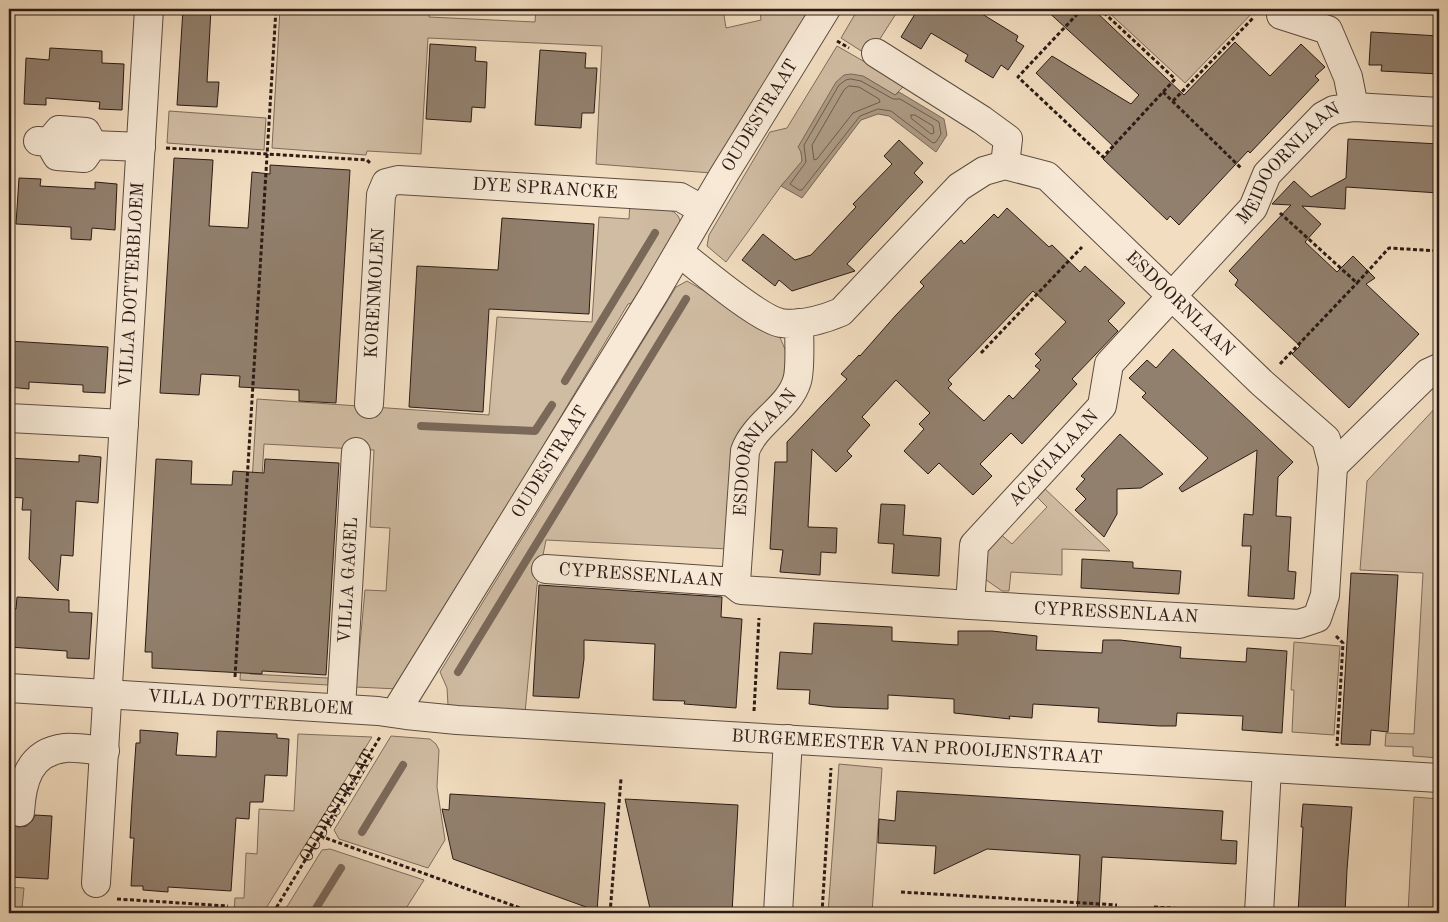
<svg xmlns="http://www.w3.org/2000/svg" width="1448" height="922" font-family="'Old Standard TT',serif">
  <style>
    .green { fill: #d0bca3; stroke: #7e6c5c }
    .water { fill: #ae9b86; stroke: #7a6859 }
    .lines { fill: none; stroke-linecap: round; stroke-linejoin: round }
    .shore { stroke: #6c5b4e; stroke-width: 1 }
    .stream { stroke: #7a6859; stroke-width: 8 }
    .building { fill: #92806e; stroke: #2b1b15; fill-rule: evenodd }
    .minor-casing { stroke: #5d4c40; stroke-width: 30 }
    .path { stroke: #2b1b15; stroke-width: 3; stroke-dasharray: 4 2.5; stroke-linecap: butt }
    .minor { stroke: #f7e9d6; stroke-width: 28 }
    .labels { text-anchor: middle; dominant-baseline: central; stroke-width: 4.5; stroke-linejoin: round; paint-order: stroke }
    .street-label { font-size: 18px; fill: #2b1b15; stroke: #f7e9d6 }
  </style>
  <rect width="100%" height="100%" fill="#f2ddc0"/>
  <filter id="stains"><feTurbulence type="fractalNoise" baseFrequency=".004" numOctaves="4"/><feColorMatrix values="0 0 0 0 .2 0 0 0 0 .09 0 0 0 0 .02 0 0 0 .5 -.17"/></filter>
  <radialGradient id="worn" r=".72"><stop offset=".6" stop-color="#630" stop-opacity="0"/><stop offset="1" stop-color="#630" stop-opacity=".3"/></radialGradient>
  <!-- green -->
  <path class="green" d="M 280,9 L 429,9 L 429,17 L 535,22 L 536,9 L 723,9 L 726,28 L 761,20 L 760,9 L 811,9 L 711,173 L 596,164 L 602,46 L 428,38 L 421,154 L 367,151 L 366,155 L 272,148 Z
    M 858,9 L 899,9 L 869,56 L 841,38 Z
    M 1105,9 L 1256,9 L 1185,83 Z
    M 837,46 L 905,85 L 895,95 L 863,76 L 801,152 L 802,161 L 798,167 L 781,186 L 726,262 L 707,246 L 709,235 L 770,132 L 787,128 Z
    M 169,111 L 266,118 L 264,150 L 167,143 Z
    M 630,203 C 643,205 670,205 678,216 C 680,219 681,224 682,228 L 638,302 L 628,304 L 398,689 L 356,687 L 365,590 L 386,591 L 390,528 L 370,527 L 374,450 L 264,444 L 250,674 L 328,678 L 328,685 L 240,680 L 257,399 L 489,415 L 497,317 L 592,322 L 599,217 L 629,219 Z
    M 687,281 L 779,335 L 787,354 L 783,385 L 752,420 L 728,549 L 546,540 L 537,585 L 525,713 L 448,705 L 447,688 L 440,672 L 676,287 Z
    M 1439,404 L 1439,758 L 1413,756 L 1413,747 L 1385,746 L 1386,733 L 1414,734 L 1423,573 L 1360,570 L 1367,481 Z
    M 1042,486 L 1110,551 L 1062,549 L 1062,575 L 1011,572 L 1009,591 L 1002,591 L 982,577 L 984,547 L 998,532 L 1012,544 L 1047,507 L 1034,494 Z
    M 1294,642 L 1340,646 L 1334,735 L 1292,732 L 1294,690 L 1291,690 Z
    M 298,734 L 372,737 L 263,913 L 234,913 L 235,898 L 244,898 L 246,853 L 257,854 L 259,809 L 294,811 Z
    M 391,736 L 430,739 L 436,744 L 439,750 L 437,787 L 445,840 L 428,868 L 339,839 L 334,830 Z
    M 839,764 L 882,768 L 872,913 L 828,913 Z
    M 1414,797 L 1439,799 L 1439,913 L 1408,913 Z
    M 330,849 L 424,880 L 403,913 L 283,913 L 322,850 Z
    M 9,887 L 24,888 L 22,908 L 101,913 L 9,913 Z"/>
  <!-- water -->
  <path class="water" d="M 851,74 L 863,76 L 895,95 L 899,92 L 944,119 L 947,135 L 936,152 L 889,116 L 878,114 L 861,120 L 802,198 L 781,186 L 802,161 L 801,152 L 798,147 L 836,82 L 844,75 Z"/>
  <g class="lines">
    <!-- shore -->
    <path class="shore" d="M 851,79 L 861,81 L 893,99 L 900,99 L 939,122 L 941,134 L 936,142 L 933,143 L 891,111 L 878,109 L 860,116 L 802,190 L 799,190 L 790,184 L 806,162 L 804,145 L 839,85 L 846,80 Z
      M 849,86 L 859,87 L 879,99 L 880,102 L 853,113 L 817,159 L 814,160 L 812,145 L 844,90 Z
      M 911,115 L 915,115 L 933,126 L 934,133 L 931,134 L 912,119 Z"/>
    <!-- stream -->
    <path class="stream" d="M 565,381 L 655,233
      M 421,426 L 535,431 L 552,405
      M 458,672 L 686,299
      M 362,832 L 403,765
      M 313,913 L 341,868"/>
  </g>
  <!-- building -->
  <path class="building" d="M 183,9 L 211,9 L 207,82 L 219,82 L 217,107 L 177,105 Z
    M 918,9 L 974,9 L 1018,36 L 1016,41 L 1024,46 L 1008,70 L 1001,65 L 993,78 L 965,61 L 968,55 L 931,33 L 921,49 L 901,37 Z
    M 1045,9 L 1093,9 L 1184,95 L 1235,42 L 1270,76 L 1301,44 L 1325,67 L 1315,76 L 1319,80 L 1250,153 L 1248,151 L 1179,225 L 1170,216 L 1167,220 L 1103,159 L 1114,147 L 1036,73 L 1052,56 L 1131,104 L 1139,95 Z
    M 1371,32 L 1439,36 L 1439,74 L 1381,71 L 1382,65 L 1369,65 Z
    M 430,44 L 476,47 L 475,61 L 487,62 L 485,108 L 472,107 L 471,122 L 426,119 Z
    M 50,48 L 102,51 L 102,63 L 124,64 L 122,110 L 99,109 L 100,102 L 46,98 L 46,105 L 24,104 L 26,58 L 49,60 Z
    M 540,50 L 586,53 L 585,68 L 597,68 L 594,113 L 582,113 L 581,128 L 535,125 Z
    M 1348,139 L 1439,144 L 1439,193 L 1346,187 L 1345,209 L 1302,206 L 1321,224 L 1305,242 L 1337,272 L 1353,256 L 1375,278 L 1366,284 L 1419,334 L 1349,408 L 1292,354 L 1300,346 L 1235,285 L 1238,280 L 1229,271 L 1291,205 L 1272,204 L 1294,181 L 1311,197 L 1346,178 Z
    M 899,140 L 923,163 L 914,173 L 923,182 L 847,264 L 855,271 L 792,291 L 779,280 L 775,286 L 742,260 L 763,234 L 795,260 L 811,255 L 856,207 L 853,204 L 892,164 L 884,156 Z
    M 174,158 L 213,160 L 209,226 L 248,228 L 252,172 L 270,174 L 270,165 L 350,170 L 336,403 L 299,401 L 299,390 L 239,387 L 240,376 L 201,374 L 199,395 L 160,393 Z
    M 19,178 L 41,179 L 40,186 L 95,189 L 95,182 L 117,184 L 115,230 L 92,228 L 91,240 L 71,239 L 71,227 L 16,224 Z
    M 1007,208 L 1049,247 L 1052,245 L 1080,272 L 1085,266 L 1125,303 L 1108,321 L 1118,331 L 1072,379 L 1077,384 L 1022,444 L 1011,433 L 980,464 L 992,476 L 973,495 L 939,463 L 928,474 L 904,451 L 924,429 L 919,424 L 930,413 L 896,380 L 862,417 L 870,425 L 847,451 L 852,456 L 836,472 L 812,449 L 808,527 L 837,528 L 836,553 L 821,552 L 820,575 L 780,572 L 783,550 L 770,549 L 775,462 L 787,462 L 787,442 L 847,379 L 841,374 L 859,355 L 860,356 L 896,315 L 924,286 L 920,282 L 961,240 L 964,244 L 994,214 L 998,218 ZM 1033,291 L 1066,322 L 1035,354 L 1041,360 L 1035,366 L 1040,370 L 1013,399 L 1009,395 L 984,421 L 948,388 L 952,384 L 948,380 Z
    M 502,218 L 594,224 L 589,314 L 489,309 L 483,412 L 409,407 L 417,266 L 498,270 Z
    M 9,341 L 108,347 L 105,393 L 83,392 L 83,385 L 29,382 L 29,389 L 9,387 Z
    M 1173,349 L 1293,462 L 1278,477 L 1276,516 L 1291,517 L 1288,571 L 1296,572 L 1294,599 L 1248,596 L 1251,546 L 1242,546 L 1244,514 L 1253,515 L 1257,450 L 1182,492 L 1179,488 L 1208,458 L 1142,397 L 1146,393 L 1129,378 L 1147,360 L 1156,368 Z
    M 1120,434 L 1163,474 L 1141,488 L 1117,489 L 1117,514 L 1104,537 L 1075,510 L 1086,499 L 1076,489 L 1085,479 L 1081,476 Z
    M 79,455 L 101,457 L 98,503 L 76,501 L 73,556 L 61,555 L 58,591 L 29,559 L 31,510 L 22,510 L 23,498 L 9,497 L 9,458 L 79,462 Z
    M 156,459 L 192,461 L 191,484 L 232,485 L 233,471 L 264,473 L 265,459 L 339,463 L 326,675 L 262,671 L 262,674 L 152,668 L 152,652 L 145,652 Z
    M 881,504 L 905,505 L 903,535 L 941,538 L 939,576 L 892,573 L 894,544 L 878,543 Z
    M 1082,559 L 1133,562 L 1133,568 L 1181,571 L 1179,594 L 1081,588 Z
    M 1351,573 L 1398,575 L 1388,732 L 1371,730 L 1370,745 L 1341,744 Z
    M 539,585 L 722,597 L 721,617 L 742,619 L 736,708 L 684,704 L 685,701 L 653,700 L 655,644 L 584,640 L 584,659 L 579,698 L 533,696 Z
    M 17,597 L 69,600 L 69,612 L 92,613 L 89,659 L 67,658 L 67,651 L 9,647 L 9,608 L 16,609 Z
    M 814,623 L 892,627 L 892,641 L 958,645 L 958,631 L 992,631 L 1037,636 L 1036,650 L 1102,653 L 1103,640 L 1120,640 L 1181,647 L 1180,658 L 1246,662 L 1247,648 L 1287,651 L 1282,733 L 1242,730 L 1243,716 L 1177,713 L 1176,726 L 1160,726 L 1098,722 L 1099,708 L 1033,704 L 1032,718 L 1009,716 L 1010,719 L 954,713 L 954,699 L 888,695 L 888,709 L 833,707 L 809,704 L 810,690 L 777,689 L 780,652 L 812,654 Z
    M 140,730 L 178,733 L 176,755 L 216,757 L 217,731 L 277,734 L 277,738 L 289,739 L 287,776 L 265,775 L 263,802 L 250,802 L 249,819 L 236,818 L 231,891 L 168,887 L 168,892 L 143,890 L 143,886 L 131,886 L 134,838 L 130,838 L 132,802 L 136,743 L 140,743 Z
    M 897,791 L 1223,811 L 1221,840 L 1237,841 L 1236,864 L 1102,857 L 1099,913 L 1077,913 L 1080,855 L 987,849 L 934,874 L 936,846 L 878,843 L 879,819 L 895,821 Z
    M 450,794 L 605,803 L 597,911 L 453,859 L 442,809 L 449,810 Z
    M 625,799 L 738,805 L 732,913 L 651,913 Z
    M 1303,804 L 1352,807 L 1347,870 L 1345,913 L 1298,913 L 1303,827 L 1301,827 Z
    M 35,815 L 52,816 L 48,879 L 9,877 L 9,822 L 18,827 L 26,826 L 32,821 Z"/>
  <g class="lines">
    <!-- minor casing -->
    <g class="minor-casing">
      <g id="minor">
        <path d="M 1281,15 L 1328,30 L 1348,77 L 1354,107"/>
        <path d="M 876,53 L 982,120 L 1008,139 L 1005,165"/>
        <path d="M 38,141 L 49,142 L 57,156 L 84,158 L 93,145 L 141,147"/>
        <path d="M 49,142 L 59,130 L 86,132 L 93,145"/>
        <path id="s2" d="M 679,252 C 699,268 759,319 781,323 C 802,326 822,320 841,312 L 959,187 L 984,171 L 1005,165 L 1047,176 L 1262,383 L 1326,439 L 1333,466 L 1325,595 L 1317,618 L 1299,624 L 970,605 L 741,590 L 736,586 L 736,582 L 745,451 C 755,423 789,408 797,381 C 801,369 799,336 799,323"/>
        <path id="s3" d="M 369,404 L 381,195 L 386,183 L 398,180 L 680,197 L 703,210"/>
        <path d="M 9,418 L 124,424"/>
        <path d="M 1333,466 L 1428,373 L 1439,368"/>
        <path id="s4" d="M 546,569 L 736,582"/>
        <path id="s5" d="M 970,605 L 974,545 L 1102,406 L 1109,364 L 1253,208 L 1267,174 L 1323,116 L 1334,110 L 1354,107 L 1439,112"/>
        <path id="s6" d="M 9,688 L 378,711 L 406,715 L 457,720 L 1439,778"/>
        <path id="s7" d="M 341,708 L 356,452"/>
        <path id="s8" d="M 395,713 L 654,294 L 723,176 L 826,9"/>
        <path d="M 20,812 C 22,781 29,752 65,748 C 78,747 92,750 105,751"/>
        <path id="s9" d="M 96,883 L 149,9"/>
        <path d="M 778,913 L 788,739"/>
        <path d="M 1259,913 L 1267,768"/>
      </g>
    </g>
    <!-- path -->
    <g class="path">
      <path d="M 1082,9 L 1018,77 L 1103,157 L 1175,79 L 1100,9"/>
      <path d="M 837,41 L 849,48"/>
      <path d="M 1163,92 L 1241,168"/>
      <path d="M 1173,101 L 1254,17"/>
      <path d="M 166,148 L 367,160 L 371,164"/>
      <path d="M 1280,213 L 1357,283 L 1389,248 L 1439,251"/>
      <path d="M 981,353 L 1082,247"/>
      <path d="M 1280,364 L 1357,283"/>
      <path d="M 1336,636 L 1343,643 L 1337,746"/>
      <path d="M 235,677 L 276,9"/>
      <path d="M 754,711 L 759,618"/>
      <path d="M 320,836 L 534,913"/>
      <path d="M 901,892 L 1117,905"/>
      <path d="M 117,899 L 228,906"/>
      <path d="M 1154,907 L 1233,912"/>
      <path id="s1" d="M 273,913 L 380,737"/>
      <path d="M 610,913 L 621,779"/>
      <path d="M 822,913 L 831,768"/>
    </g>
    <!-- minor -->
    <use href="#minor" class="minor"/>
  </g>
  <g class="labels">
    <!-- street labels -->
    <g class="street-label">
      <text stroke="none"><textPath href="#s8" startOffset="700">OUDESTRAAT</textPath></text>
      <text stroke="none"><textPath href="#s5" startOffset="562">MEIDOORNLAAN</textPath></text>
      <text stroke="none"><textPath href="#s3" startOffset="382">DYE SPRANCKE</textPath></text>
      <text stroke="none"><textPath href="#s9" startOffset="599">VILLA DOTTERBLOEM</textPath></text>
      <text stroke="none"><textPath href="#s3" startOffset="111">KORENMOLEN</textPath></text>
      <text stroke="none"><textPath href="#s2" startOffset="638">ESDOORNLAAN</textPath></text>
      <text stroke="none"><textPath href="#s2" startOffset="1744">ESDOORNLAAN</textPath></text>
      <text stroke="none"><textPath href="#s5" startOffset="178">ACACIALAAN</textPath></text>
      <text stroke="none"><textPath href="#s8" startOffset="295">OUDESTRAAT</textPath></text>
      <text stroke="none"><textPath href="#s4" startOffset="95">CYPRESSENLAAN</textPath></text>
      <text stroke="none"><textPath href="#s7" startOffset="128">VILLA GAGEL</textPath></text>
      <text transform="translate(1116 613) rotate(3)">CYPRESSENLAAN</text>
      <text stroke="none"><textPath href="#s6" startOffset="242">VILLA DOTTERBLOEM</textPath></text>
      <text stroke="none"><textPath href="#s6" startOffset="910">BURGEMEESTER VAN PROOIJENSTRAAT</textPath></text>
      <text stroke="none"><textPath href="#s1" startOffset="125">OUDESTRAAT</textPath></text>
    </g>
  </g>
  <!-- margin -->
  <rect width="1448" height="922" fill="none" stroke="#f2ddc0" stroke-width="30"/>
  <rect x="10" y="10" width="1428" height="902" fill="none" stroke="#2b1b15" stroke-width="2.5"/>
  <rect x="15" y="15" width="1418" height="892" fill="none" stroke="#2b1b15"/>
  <rect width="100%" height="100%" filter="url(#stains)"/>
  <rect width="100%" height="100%" fill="url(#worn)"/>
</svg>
